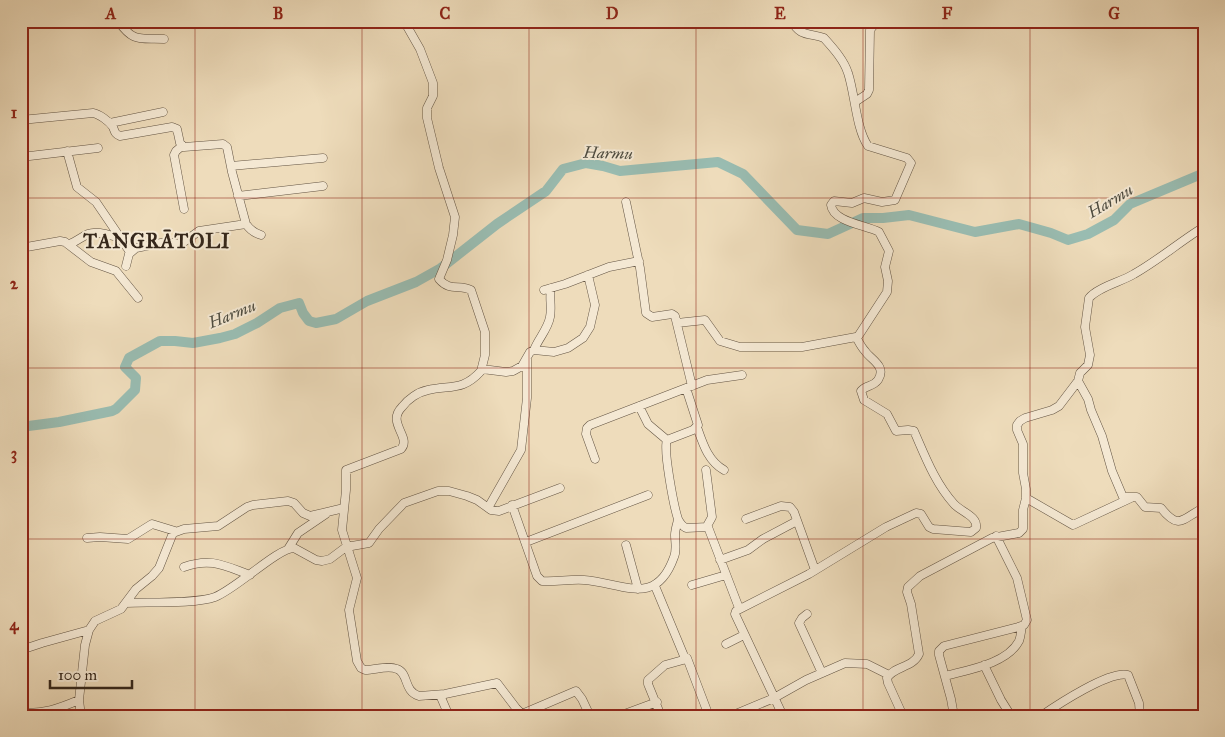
<svg xmlns="http://www.w3.org/2000/svg" width="1225" height="737" font-family="'IM FELL Great Primer',serif">
  <style>
    .lines { fill: none; stroke-linecap: round; stroke-linejoin: round }
    .river { stroke: #99bcb1; stroke-width: 10 }
    .minor-casing { stroke: #635443; stroke-width: 9 }
    .minor { stroke: #f4e8d3; stroke-width: 8 }
    .grid { fill: none; stroke: #8f2418; stroke-width: 1; stroke-opacity: 0.55 }
    .labels { text-anchor: middle; dominant-baseline: central; stroke-width: 4; stroke-linejoin: round; paint-order: stroke }
    .water-label { font-size: 16px; font-style: italic; fill: #4e4c40; stroke: #f4e8d3 }
    .district-label { font-size: 20px; font-weight: bold; letter-spacing: 1px; fill: #35271b; stroke: #f4e8d3 }
    .neatline { fill: none; stroke: #8f2418; stroke-width: 2 }
    .grid-label { font-size: 16px; text-anchor: middle; font-weight: bold; fill: #8f2418 }
  </style>
  <rect width="100%" height="100%" fill="#eedcbb"/>
  <filter id="stains"><feTurbulence type="fractalNoise" baseFrequency=".004" numOctaves="4"/><feColorMatrix values="0 0 0 0 .2 0 0 0 0 .09 0 0 0 0 .02 0 0 0 .5 -.17"/></filter>
  <radialGradient id="worn" r=".72"><stop offset=".6" stop-color="#630" stop-opacity="0"/><stop offset="1" stop-color="#630" stop-opacity=".3"/></radialGradient>
  <g class="lines">
    <!-- river -->
    <path class="river" d="M 21,427 L 59,422 L 112,411 L 116,409 L 135,390 L 136,378 L 125,367 L 129,358 L 160,341 L 175,341 L 193,343 L 220,338 L 235,334 L 257,323 L 280,308 L 299,303 L 303,313 L 309,321 L 316,323 L 336,319 L 367,301 L 416,282 L 441,268 L 497,224 L 546,191 L 563,169 L 586,163 L 603,166 L 620,171 L 718,162 L 743,174 L 797,230 L 828,234 L 863,218 L 883,218 L 909,215 L 975,232 L 1019,224 L 1051,233 L 1068,240 L 1088,234 L 1114,220 L 1130,204 L 1204,173"/>
    <!-- minor casing -->
    <g class="minor-casing">
      <path id="minor" d="M 118,21 C 134,43 139,38 164,39
        M 404,21 L 420,49 L 433,83 L 433,96 L 427,108 L 427,118 L 439,168 L 455,217 L 453,235 L 447,260 L 439,279 C 450,292 459,284 471,290 L 485,332 L 485,355 L 481,371 C 463,391 451,385 428,390 C 418,392 408,399 402,407 C 386,423 412,437 401,449 L 346,470 L 346,490 L 342,530 L 357,578 L 349,610 L 357,661 L 361,668 L 365,670 C 375,670 388,665 397,669 C 409,673 403,691 419,696 L 445,694 L 497,683 L 516,708 L 522,714 L 576,691 L 582,699 L 590,716
        M 481,21 L 487,21
        M 792,21 C 799,37 811,33 824,38 C 833,48 844,60 848,73 C 855,94 856,129 868,146 L 907,158 L 911,163 L 895,200 L 882,202 L 864,198 L 852,203 L 834,201 L 831,205 C 833,222 866,225 879,232 L 889,251 L 885,267 L 888,281 L 887,292 L 857,338
        M 897,21 L 912,24 L 917,21
        M 855,102 L 867,94 L 869,90 L 870,30 L 874,25 L 882,21
        M 21,120 L 93,113 C 99,114 109,121 113,127 C 115,132 115,134 120,136 L 172,127 L 177,129 L 180,143 L 184,147 L 223,144 L 227,147 L 232,172 L 246,224 C 250,230 254,233 261,235
        M 110,123 L 163,112
        M 182,146 L 176,151 L 174,155 L 184,209
        M 67,151 L 77,187 L 96,202 L 130,252
        M 21,157 L 98,148
        M 231,166 L 323,158
        M 238,196 L 323,186
        M 626,202 L 640,268 L 646,313 L 652,317 L 672,314 L 675,316 L 692,386
        M 69,244 C 76,242 81,237 88,234 C 98,230 111,236 121,238
        M 21,248 L 60,241 L 65,242 L 91,262 L 116,271 L 138,298
        M 126,266 L 129,254 L 136,248 L 166,242 L 181,244 L 199,231 L 246,224
        M 544,290 L 565,284 L 609,267 L 639,261
        M 677,323 L 705,320 L 720,341 L 740,347 L 802,347 L 856,337 C 859,342 861,347 865,351 C 871,360 887,366 878,380 C 873,387 866,385 861,391 L 864,400 L 887,414 L 896,431 L 908,430 L 914,431 C 925,456 935,483 954,504 C 961,512 978,516 976,528 L 971,532 L 933,529 L 929,527 L 921,514 L 916,513 L 886,527 L 809,574 L 736,611 L 735,614 L 783,716
        M 534,350 C 538,339 548,329 550,317 C 552,307 549,298 551,288
        M 482,369 L 506,372 L 513,371 L 522,366 L 530,352 L 534,350 L 554,352 L 568,348 L 583,338 L 590,327 L 595,305 L 588,275
        M 1078,381 L 1088,399 L 1091,410 L 1102,436 L 1112,471 L 1123,497 L 1137,497 L 1145,507 L 1161,508 C 1180,532 1183,517 1204,508
        M 686,388 L 698,425 L 693,430 L 667,440 C 663,450 674,507 678,519 C 680,523 682,526 686,528 L 708,527 L 739,608
        M 639,406 L 648,424 L 667,440
        M 697,427 C 703,444 708,461 724,470
        M 595,459 L 586,434 L 587,428 L 590,425 L 707,380 L 742,375
        M 706,470 L 712,517 L 707,526
        M 1026,498 L 1073,525 L 1131,498
        M 512,505 L 537,576 L 542,581 C 556,582 570,579 584,580 C 623,583 656,608 674,557 C 677,550 675,542 675,535 C 675,530 677,524 678,520
        M 488,508 L 521,450 L 527,398 L 527,359
        M 746,519 L 781,506 L 790,507 L 794,512 L 815,570
        M 87,538 L 100,537 L 128,539 L 152,524 L 175,531
        M 526,542 L 648,495
        M 626,545 L 638,589
        M 288,549 L 298,533 L 326,514
        M 720,560 L 748,550 L 763,539 L 797,521
        M 184,567 C 211,557 225,566 250,575
        M 692,585 L 726,575
        M 655,586 L 684,656 L 683,660 L 665,665 L 648,680 L 648,684 L 661,716
        M 126,603 C 148,602 196,604 215,597 C 236,589 278,548 294,548 L 316,560 L 322,561 L 330,559 L 346,547 L 369,543 L 379,529 L 404,503 L 438,491 L 449,491 L 467,496 L 477,500 L 491,510 L 499,511 L 560,488
        M 807,614 L 802,618 L 799,623 L 822,673
        M 21,627 L 24,649
        M 726,644 L 744,635
        M 21,650 L 42,643 L 89,630
        M 687,658 L 709,716
        M 984,665 L 1001,700 L 1011,716
        M 945,676 C 967,670 1007,664 1019,641 C 1021,636 1021,631 1022,626
        M 440,695 L 449,716
        M 21,712 C 42,715 60,708 79,700
        M 81,716 L 79,700 L 85,645 L 89,630 L 95,621 L 121,609 L 136,589 L 152,576 L 159,568 L 173,533 L 184,529 L 218,526 L 247,507 L 253,505 L 288,501 L 294,503 L 303,513 L 310,516 L 344,508
        M 619,716 L 657,702
        M 731,716 L 774,698 L 806,680 L 845,663 L 867,664 L 889,675
        M 903,716 L 888,683 L 887,678 C 894,666 913,668 919,654 L 911,604 L 907,592 L 908,587 L 920,576 L 992,538 L 1019,533 L 1023,529 L 1023,510 L 1026,498 L 1026,489 L 1023,473 L 1023,444 L 1017,430 L 1017,425 L 1020,421 L 1025,418 L 1052,410 L 1059,406 L 1078,381 L 1080,373 L 1088,365 L 1090,355 L 1085,327 L 1089,298 C 1098,287 1121,282 1134,274 C 1157,261 1177,244 1199,230 L 1204,229
        M 954,716 L 951,699 L 939,655 L 939,651 L 944,646 L 1018,627 L 1024,625 L 1027,620 L 1017,578 L 996,536
        M 1041,716 C 1057,705 1110,670 1128,675 L 1139,703 L 1140,716"/>
    </g>
    <!-- minor -->
    <use href="#minor" class="minor"/>
  </g>
  <!-- grid -->
  <path class="grid" d="M 195,21 L 195,716M 362,21 L 362,716M 529,21 L 529,716M 696,21 L 696,716M 863,21 L 863,716M 1030,21 L 1030,716M 21,198 L 1204,198M 21,368 L 1204,368M 21,539 L 1204,539"/>
  <g class="labels">
    <!-- water labels -->
    <g class="water-label">
      <text transform="translate(608 153) rotate(2)">Harmu</text>
      <text transform="translate(1110 201) rotate(-31)">Harmu</text>
      <text transform="translate(232 314) rotate(-22)">Harmu</text>
    </g>
    <!-- district labels -->
    <g class="district-label">
      <text x="157" y="241">TANGRĀTOLI</text>
    </g>
  </g>
  <!-- margin -->
  <rect width="1225" height="737" fill="none" stroke="#eedcbb" stroke-width="55"/>
  <!-- scale -->
  <path d="M50 680v8h82v-8" fill="none" stroke="#35271b" stroke-width="2.5"/>
  <text x="58" y="680" font-size="15" fill="#35271b" stroke="#f4e8d3" stroke-width="4" paint-order="stroke">100 m</text>
  <rect x="28" y="28" width="1170" height="682" class="neatline"/>
  <g class="grid-label">
    <text x="111" y="19">A</text>
    <text x="278" y="19">B</text>
    <text x="445" y="19">C</text>
    <text x="612" y="19">D</text>
    <text x="780" y="19">E</text>
    <text x="947" y="19">F</text>
    <text x="1114" y="19">G</text>
    <text x="14" y="118">1</text>
    <text x="14" y="289">2</text>
    <text x="14" y="459">3</text>
    <text x="14" y="630">4</text>
  </g>
  <rect width="100%" height="100%" filter="url(#stains)"/>
  <rect width="100%" height="100%" fill="url(#worn)"/>
</svg>
